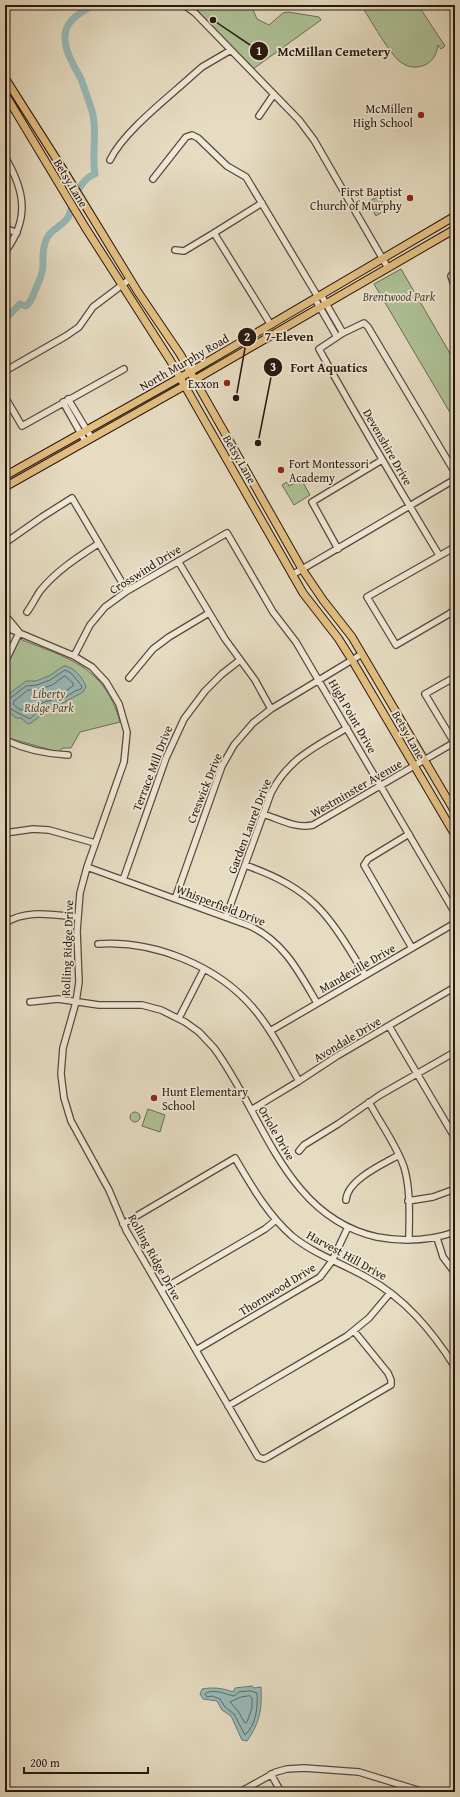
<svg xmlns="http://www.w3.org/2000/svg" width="460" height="1797" font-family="'Gentium Book Plus',serif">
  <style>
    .green { fill: #aec298; stroke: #6a6d54 }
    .water { fill: #97bab8; stroke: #6a7974 }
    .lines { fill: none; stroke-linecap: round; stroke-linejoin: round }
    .shore { stroke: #5f6964; stroke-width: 1 }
    .river { stroke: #97bab8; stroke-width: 7 }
    .minor-casing { stroke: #57493c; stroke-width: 8 }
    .major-casing { stroke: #27180f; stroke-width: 9 }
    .minor { stroke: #efe8d7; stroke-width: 5.5 }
    .major { stroke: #e3be81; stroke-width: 7 }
    .poi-dot { fill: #8f2418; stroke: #efe8d7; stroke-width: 1.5 }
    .labels { text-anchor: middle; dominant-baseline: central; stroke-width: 3.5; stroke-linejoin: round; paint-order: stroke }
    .poi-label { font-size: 12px; fill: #27180f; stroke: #efe8d7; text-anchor: end }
    .street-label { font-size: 12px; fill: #27180f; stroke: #efe8d7 }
    .park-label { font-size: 12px; font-style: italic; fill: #504b38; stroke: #efe8d7 }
    .leader { fill: none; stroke: #27180f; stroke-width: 1.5 }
    .callout-dot { fill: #27180f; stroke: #efe8d7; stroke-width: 1.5 }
    .mark-label { font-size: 12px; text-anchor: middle; font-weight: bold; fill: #fff }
    .callout-label { font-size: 13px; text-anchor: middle; font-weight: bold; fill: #27180f; stroke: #efe8d7; stroke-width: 3.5; stroke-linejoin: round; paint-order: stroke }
  </style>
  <rect width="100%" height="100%" fill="#e6dcc2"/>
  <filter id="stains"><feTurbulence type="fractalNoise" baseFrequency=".005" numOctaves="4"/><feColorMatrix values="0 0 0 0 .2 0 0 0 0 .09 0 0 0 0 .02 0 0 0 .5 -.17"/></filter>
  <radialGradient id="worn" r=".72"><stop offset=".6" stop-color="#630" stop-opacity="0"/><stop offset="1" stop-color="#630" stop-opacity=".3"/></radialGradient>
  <!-- green -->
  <path class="green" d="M 189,5 L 251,5 L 257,19 L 269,25 L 283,13 L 288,12 L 319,17 L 321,20 L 253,69 L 199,13 Z
    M 361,5 L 418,5 L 445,46 L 441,49 L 438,45 C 437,54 433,61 425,65 C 418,68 409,68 402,63 C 391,57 369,17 361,5 Z
    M 379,196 L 387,209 L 376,216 L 368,202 Z
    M 401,269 L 455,362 L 455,421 L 374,284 Z
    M 301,479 L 310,495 L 294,505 L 282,485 L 287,482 L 289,486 Z
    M 20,639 C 67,658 105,666 120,722 L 80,732 L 71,748 L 63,748 L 58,752 L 5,737 L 5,666 Z
    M 148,1109 L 165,1115 L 160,1132 L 142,1126 Z
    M130 1117a5 5 0 1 1 10 0a5 5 0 1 1-10 0Z"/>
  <!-- water -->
  <path class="water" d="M 64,666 C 73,666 84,679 86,687 L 83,692 L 61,704 L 56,709 L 48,710 L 31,723 L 28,724 L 21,718 L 16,718 L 5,708 L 5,697 L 26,681 L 36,681 L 49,676 Z
    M 252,1686 L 254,1688 L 261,1687 C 262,1710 260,1722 247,1741 L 242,1740 L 231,1716 L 222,1710 L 217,1701 L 203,1699 L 200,1694 L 202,1689 C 213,1687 223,1688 233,1692 L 235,1688 Z"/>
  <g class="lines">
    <!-- shore -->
    <path class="shore" d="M 65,676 L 73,683 L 73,686 L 52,700 L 44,702 L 29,712 L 19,709 L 13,704 L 14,701 L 28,690 L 38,690 L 52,685 Z
      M 5,700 L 9,699 L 26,686 L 37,685 L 50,680 L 65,670 L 71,673 L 82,686 L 81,689 L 75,691 L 54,705 L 46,706 L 40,712 L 35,714 L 30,719 L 5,706
      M 251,1691 L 257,1693 C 258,1707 256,1725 245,1735 L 234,1714 L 225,1707 L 220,1699 L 212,1696 L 207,1697 L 205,1694 C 212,1688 225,1694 234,1696 L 239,1692 Z
      M 250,1696 L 252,1698 L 252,1708 L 247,1722 L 245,1723 L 238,1711 L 230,1702 L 241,1697 Z"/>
    <!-- river -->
    <path class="river" d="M 5,319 L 20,304 L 26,306 C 31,302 32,298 34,293 C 37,285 42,277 43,267 C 43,259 42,252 45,243 C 48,231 59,228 67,219 C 70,215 71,209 72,205 C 76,193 83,178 95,174 C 91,152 99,127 90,105 C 87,96 84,87 81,79 C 74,65 61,47 66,30 C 70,17 82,13 92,5"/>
    <!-- minor casing -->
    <g class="minor-casing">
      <path id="minor" d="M 184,5 L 195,13 L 299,120 L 314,140 L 388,268
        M 259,116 L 274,94
        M 5,157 C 25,191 30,219 5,252
        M 110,160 C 124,131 169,97 194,74 L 202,67 L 231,50
        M 153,179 L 186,137 L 192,135 L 198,138 L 227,166 L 246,177 L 318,297
        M 262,203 L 214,233 L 271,325
        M 5,228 L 17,233
        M 175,250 L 184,251 L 214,233
        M 455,271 L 451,276 L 455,288
        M 321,295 L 343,333
        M 315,299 L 337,337
        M 5,371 L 66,336 L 79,327 L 93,307 L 130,279
        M 5,397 L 22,426 L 124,369
        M 68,399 L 91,437
        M 63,402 L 85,441
        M 5,543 L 42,517 L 72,498 L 127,591
        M 455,547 L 367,597 L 396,645 L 449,614 L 455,609
        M 338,549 L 312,502 L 382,460
        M 178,561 L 225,639 L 255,680 L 271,709
        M 292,575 C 346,544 399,512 452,481 L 454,477 L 454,471 L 368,327 L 364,323 L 343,333 L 319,349 C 358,419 398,487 439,555
        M 27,612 C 32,605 36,597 40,591 C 56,571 78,557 98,544
        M 5,615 L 19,632
        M 5,627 L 74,656 L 92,667 L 106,682 L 119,704 L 127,732 L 124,762 L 87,867 L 80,893 L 77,931 L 79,982 L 76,1002 L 63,1048 L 61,1074 L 64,1098 L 71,1121 L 109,1190 L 126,1230 L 258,1457 L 264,1459 L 268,1457 L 391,1385 L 391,1380 L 388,1373 L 354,1331
        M 74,656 L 90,625 L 105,607 L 127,591 L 227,533 L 273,612 L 296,642 L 455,913
        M 5,662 L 19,633
        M 455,677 L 425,694 L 455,744
        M 129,678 L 153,649 L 169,637 L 209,613
        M 5,740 C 24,749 47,754 68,755
        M 263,814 C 279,819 296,829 313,825 L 455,742
        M 5,833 L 33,829 L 49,830 L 95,843
        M 409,834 L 368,859 L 364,865 L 412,948
        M 245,865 C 315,890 328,914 365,975
        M 87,867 L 250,926 C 284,942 299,972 317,1003
        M 123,880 L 166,758 L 184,719 L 205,691 L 222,674 L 240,660
        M 175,899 L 222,766 L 234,745 L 253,723 L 271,709 L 362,654
        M 226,917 L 271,793 C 288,759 315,747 347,728
        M 5,923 C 27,909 52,915 77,917
        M 98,944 C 154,940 218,966 254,1009 C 272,1030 285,1057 299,1081
        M 30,1002 L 58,999 L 99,1005 L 142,1005 L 161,1010 L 185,1022 L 199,1032 L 214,1048 C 263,1114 285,1217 377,1237 C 403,1242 429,1241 455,1232
        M 179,1018 L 204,969
        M 389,1026 L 455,1138
        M 270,1031 L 455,923
        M 369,1102 C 380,1123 396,1144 404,1167 C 411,1190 409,1217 409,1240
        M 251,1110 L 299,1081 L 337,1056 L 455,987
        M 299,1151 L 304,1145 L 338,1124 L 380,1095 L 455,1052
        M 346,1200 C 347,1180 383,1164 399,1155
        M 408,1201 L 433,1197 L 455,1189
        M 123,1224 L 235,1158 C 251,1185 267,1214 292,1236 C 314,1254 341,1263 366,1277 C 405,1298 432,1331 455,1367
        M 437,1238 L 443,1257 L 455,1273
        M 161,1290 L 265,1229 L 276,1220
        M 196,1350 L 320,1277 L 332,1261 L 348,1227
        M 228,1406 L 347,1336 L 369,1318 L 390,1293
        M 271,1774 L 281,1792
        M 240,1792 L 276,1772 L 287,1769 L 304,1768 L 359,1772 L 424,1792"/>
    </g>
    <!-- major casing -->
    <g class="major-casing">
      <path id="major" d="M 5,78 L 64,171 L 138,292 L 180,354 L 302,569 L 323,600 L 352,637 L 455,812
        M 5,94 L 85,227 L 170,360 L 303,593 L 338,638 L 352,660 L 455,835
        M 5,476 L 190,372 L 455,216
        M 5,487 L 184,386 L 455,229"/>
    </g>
    <!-- minor -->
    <use href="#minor" class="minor"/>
    <!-- major -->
    <use href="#major" class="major"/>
  </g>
  <!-- markers -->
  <g class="poi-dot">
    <circle cx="421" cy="115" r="4"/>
    <circle cx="410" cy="198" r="4"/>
    <circle cx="227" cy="383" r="4"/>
    <circle cx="281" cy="470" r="4"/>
    <circle cx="154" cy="1098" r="4"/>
  </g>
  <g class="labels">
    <!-- poi labels -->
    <g class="poi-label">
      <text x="413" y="108">McMillen<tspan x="413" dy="14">High School</tspan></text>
      <text x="402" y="191">First Baptist<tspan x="402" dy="14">Church of Murphy</tspan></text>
      <text x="219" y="383">Exxon</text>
      <text x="289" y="463" text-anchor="start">Fort Montessori<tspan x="289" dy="14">Academy</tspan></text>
      <text x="162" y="1091" text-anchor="start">Hunt Elementary<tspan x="162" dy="14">School</tspan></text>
    </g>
    <!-- street labels -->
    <g class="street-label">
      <text transform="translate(71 183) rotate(59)">Betsy Lane</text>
      <text transform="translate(184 362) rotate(-30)">North Murphy Road</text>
      <text transform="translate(388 447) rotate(60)">Devenshire Drive</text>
      <text transform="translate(240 459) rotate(60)">Betsy Lane</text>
      <text transform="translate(145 569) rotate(-32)">Crosswind Drive</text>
      <text transform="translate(353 716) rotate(60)">High Point Drive</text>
      <text transform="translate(409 735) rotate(60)">Betsy Lane</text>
      <text transform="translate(152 768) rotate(-69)">Terrace Mill Drive</text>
      <text transform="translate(204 788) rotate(-68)">Creswick Drive</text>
      <text transform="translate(356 788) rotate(-30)">Westminster Avenue</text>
      <text transform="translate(249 826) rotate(-69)">Garden Laurel Drive</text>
      <text transform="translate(221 905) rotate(21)">Whisperfield Drive</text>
      <text transform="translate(67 948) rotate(-88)">Rolling Ridge Drive</text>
      <text transform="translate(357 968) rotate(-30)">Mandeville Drive</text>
      <text transform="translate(347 1039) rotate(-31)">Avondale Drive</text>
      <text transform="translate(277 1133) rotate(60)">Oriole Drive</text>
      <text transform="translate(347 1255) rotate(29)">Harvest Hill Drive</text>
      <text transform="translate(155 1257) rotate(61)">Rolling Ridge Drive</text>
      <text transform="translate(277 1289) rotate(-32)">Thornwood Drive</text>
    </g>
    <!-- park labels -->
    <g class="park-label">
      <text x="399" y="296">Brentwood Park</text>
      <text x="49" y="693">Liberty<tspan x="49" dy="14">Ridge Park</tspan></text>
    </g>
  </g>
  <!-- callouts -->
  <path class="leader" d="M213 20L259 51M236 398L247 337M258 443L273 367"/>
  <g class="callout-dot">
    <circle cx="213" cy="20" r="4"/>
    <circle cx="236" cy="398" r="4"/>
    <circle cx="258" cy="443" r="4"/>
    <circle cx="259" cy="51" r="10"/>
    <circle cx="247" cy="337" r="10"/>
    <circle cx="273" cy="367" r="10"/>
  </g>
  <g class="mark-label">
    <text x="259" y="55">1</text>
    <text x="247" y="341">2</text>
    <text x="273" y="371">3</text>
  </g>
  <g class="callout-label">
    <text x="334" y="56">McMillan Cemetery</text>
    <text x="289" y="341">7-Eleven</text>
    <text x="329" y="372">Fort Aquatics</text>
  </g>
  <!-- margin -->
  <rect width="460" height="1797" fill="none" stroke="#e6dcc2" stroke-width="20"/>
  <rect x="6" y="6" width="448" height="1785" fill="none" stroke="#27180f" stroke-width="2"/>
  <rect x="10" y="10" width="440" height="1777" fill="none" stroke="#27180f"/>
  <!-- scale -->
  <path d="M24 1767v6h124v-6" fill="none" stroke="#27180f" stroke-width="2"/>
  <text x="30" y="1767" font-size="12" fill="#27180f" stroke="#efe8d7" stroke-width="3" paint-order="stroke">200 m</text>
  <rect width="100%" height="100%" filter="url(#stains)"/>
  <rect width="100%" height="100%" fill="url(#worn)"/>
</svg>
